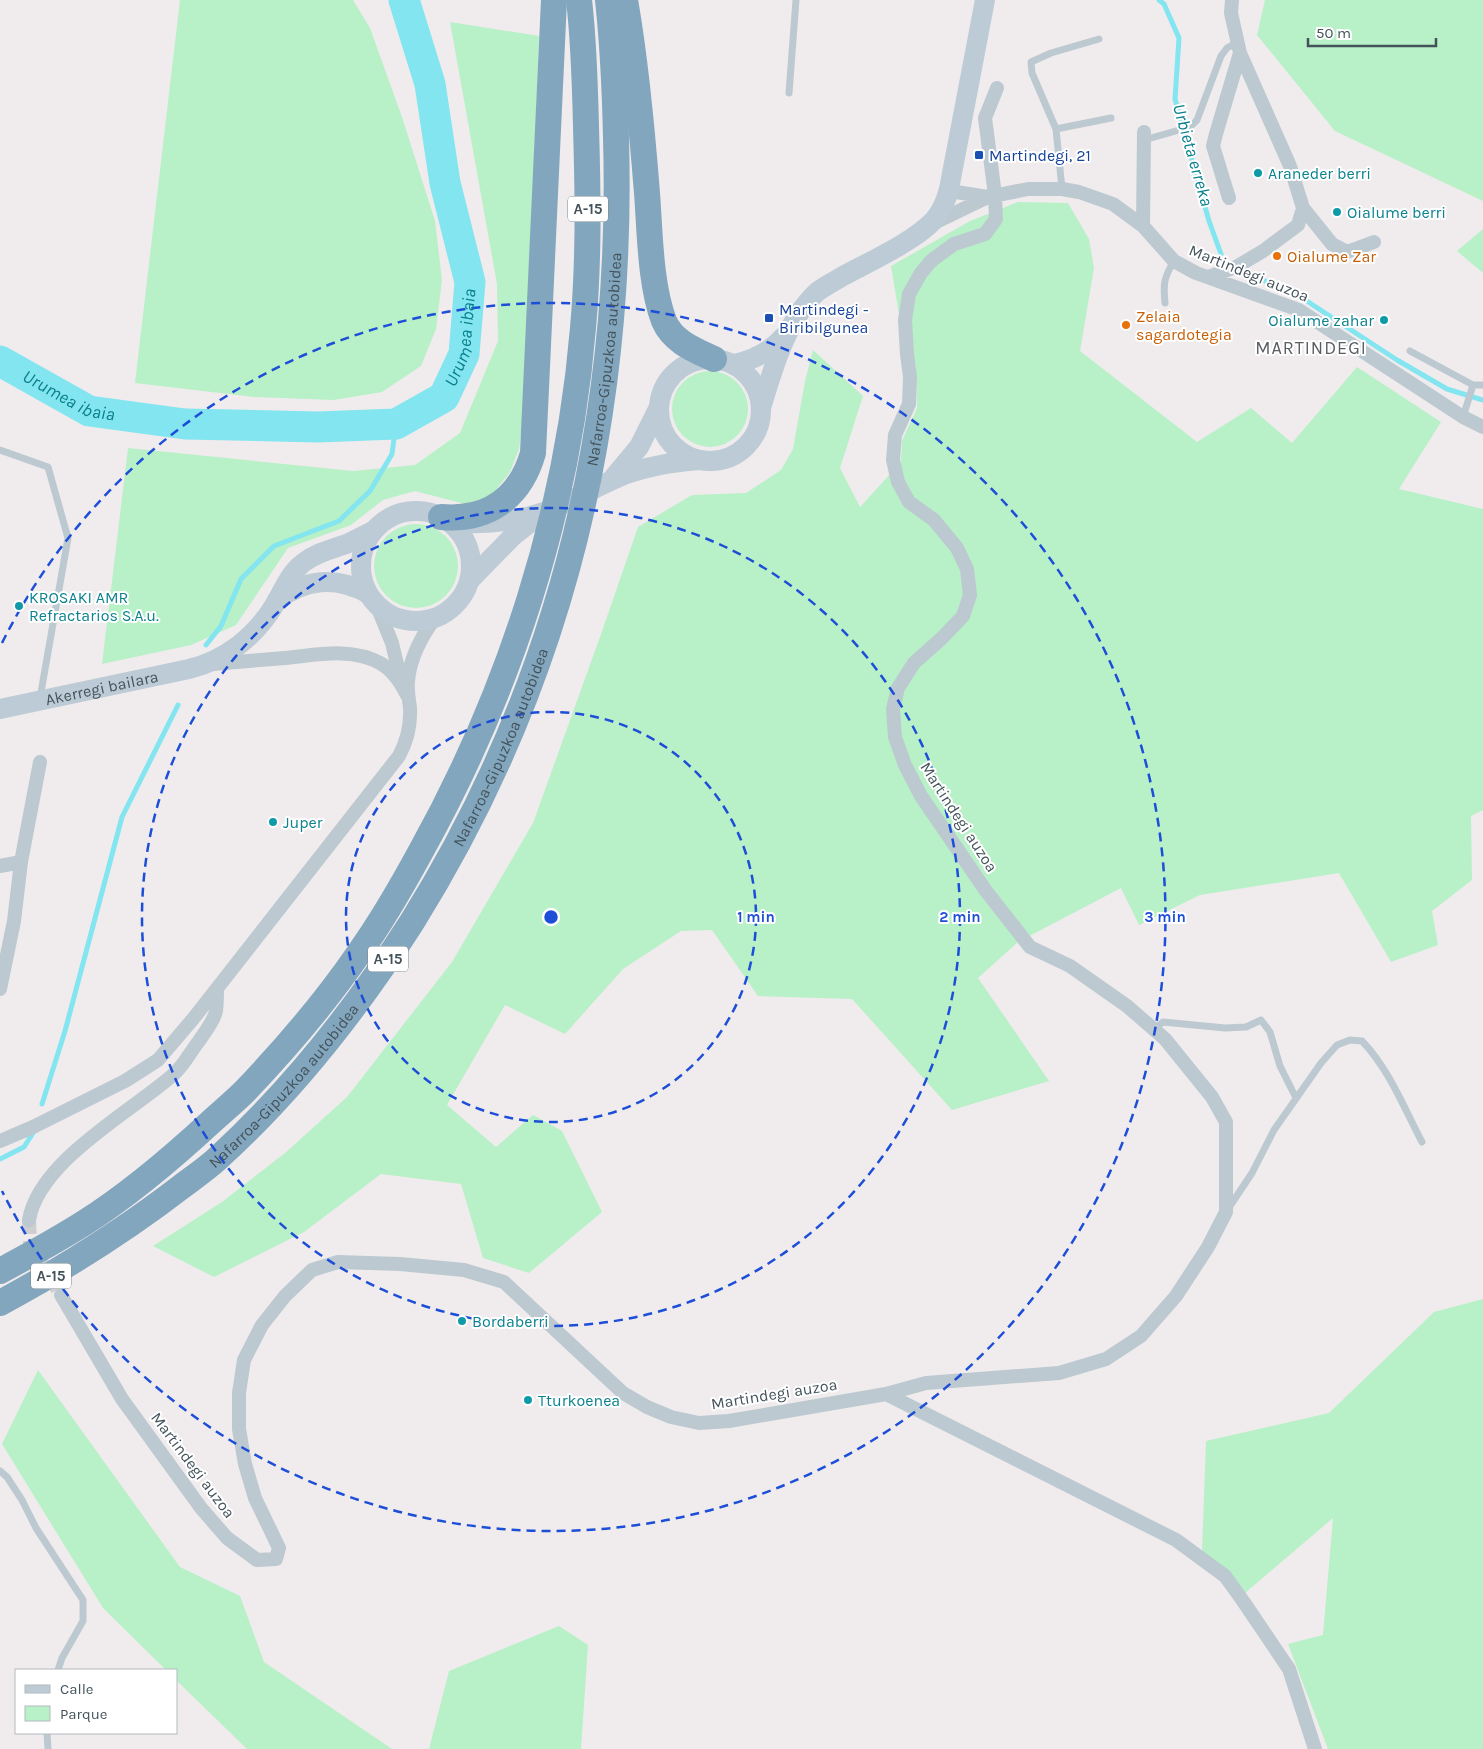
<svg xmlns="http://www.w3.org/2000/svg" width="1483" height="1749" font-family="Karla,sans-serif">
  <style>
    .green { fill: #b8f0c7 }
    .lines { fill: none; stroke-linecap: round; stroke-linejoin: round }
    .stream { stroke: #83e5ef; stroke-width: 5 }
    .river { stroke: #83e5ef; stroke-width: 31 }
    .street-tunnel { stroke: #cecdd0; stroke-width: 14; stroke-dasharray: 14 7; stroke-linecap: butt }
    .lane { stroke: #bcc9d0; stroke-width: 7 }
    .street { stroke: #bcc9d0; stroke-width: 14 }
    .secondary { stroke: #bccbd5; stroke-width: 20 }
    .highway { stroke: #82a6be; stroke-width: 26 }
    .ring { fill: none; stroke: #1d4ed8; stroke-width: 2.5; stroke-dasharray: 9 6 }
    .transit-dot { fill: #1a4fb4; stroke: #fff; stroke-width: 2 }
    .culture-dot { fill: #0f9aa8; stroke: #fff; stroke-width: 2 }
    .food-dot { fill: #e8710a; stroke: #fff; stroke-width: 2 }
    .labels { text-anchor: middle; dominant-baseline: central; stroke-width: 4; stroke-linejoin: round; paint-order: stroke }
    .shield { fill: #fff; stroke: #7c878c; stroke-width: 1 }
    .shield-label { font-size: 15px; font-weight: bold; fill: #44535b }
    .transit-label { font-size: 16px; fill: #164399; stroke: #fff; text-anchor: start }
    .culture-label { font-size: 16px; fill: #0d838f; stroke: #fff; text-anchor: start }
    .food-label { font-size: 16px; fill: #c56008; stroke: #fff; text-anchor: start }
    .street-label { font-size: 16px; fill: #44535b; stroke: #fff }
    .water-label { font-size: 18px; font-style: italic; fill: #09818c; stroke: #fff }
    .neighbourhood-label { font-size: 18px; letter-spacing: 1px; fill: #595e62; stroke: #fff }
    .centre { fill: #1d4ed8; stroke: #fff; stroke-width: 2.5 }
    .ring-label { font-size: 15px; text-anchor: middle; font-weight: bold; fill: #1d4ed8; stroke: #fff; stroke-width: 4; stroke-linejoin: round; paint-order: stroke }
  </style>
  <rect width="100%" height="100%" fill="#f0eced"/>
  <!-- green -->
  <path class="green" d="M 180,0 L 353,0 L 370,28 L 403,120 L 435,221 L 442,280 L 436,329 L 421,366 L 382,392 L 334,400 L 254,397 L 135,383 Z
    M 1265,0 L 1483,0 L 1483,201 L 1335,131 L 1257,35 Z
    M 450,22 L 539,36 L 525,403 L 519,449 L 510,472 L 491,496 L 465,504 L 415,491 L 383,500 L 351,525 L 288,548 L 236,625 L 191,645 L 102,664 L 128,448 L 353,471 L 415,465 L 460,433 L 498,341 L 497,284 Z
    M 1018,202 L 1068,203 L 1089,239 L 1094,268 L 1080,351 L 1197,442 L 1251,408 L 1292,443 L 1357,367 L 1441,422 L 1399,489 L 1483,509 L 1483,810 L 1471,816 L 1472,880 L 1432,911 L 1438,945 L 1391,962 L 1339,873 L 1200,895 L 1139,925 L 1121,888 L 1018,942 L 978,978 L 1049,1081 L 952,1110 L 852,999 L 758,996 L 712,930 L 681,931 L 623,969 L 565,1034 L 505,1005 L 447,1105 L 496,1147 L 533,1115 L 562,1131 L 602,1212 L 529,1273 L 483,1258 L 461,1184 L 381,1174 L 304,1232 L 214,1277 L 153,1246 L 222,1202 L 285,1153 L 347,1097 L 452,962 L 533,823 L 600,637 L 638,527 L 692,495 L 746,493 L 781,470 L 793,449 L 805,381 L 813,350 L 863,396 L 840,468 L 860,507 L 901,462 L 902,441 L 917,408 L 916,366 L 900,320 L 891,266 L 970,221 Z
    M 1483,229 L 1483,273 L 1457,251 Z
    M672 409a38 38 0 1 1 76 0a38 38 0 1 1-76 0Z
    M374 566a42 42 0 1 1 84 0a42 42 0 1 1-84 0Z
    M 1483,1299 L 1483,1749 L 1328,1749 L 1288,1644 L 1323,1635 L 1333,1518 L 1245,1593 L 1202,1553 L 1206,1441 L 1329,1413 L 1434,1312 Z
    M 38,1370 L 180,1567 L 240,1596 L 264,1662 L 392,1749 L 247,1749 L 176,1680 L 176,1670 L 166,1670 L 103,1608 L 2,1444 Z
    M 559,1626 L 588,1645 L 581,1749 L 429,1749 L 449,1671 Z"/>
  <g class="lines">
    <!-- stream -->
    <path class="stream" d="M 1159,0 L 1164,4 L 1179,38 L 1175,99 L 1209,221 L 1221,254
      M 1251,274 L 1255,277 L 1293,292 L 1397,360 L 1447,389 L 1483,400
      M 206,645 L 221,626 L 241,579 L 274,546 L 339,521 L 370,491 L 392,454 L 396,424
      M 42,1104 L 65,1031 L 122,817 L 178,705
      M 0,1159 L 24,1147 L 33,1133"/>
    <!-- river -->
    <path class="river" id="s1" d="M 0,361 L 89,411 L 185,424 L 318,427 L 396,424 L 444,397 L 464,354 L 470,282 L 445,183 L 430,84 L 404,0"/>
    <!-- street-tunnel -->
    <path class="street-tunnel" d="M 29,1220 L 30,1243 L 61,1295"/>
    <!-- lane -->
    <path class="lane" d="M 789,93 L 796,0
      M 1056,129 L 1032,73 L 1031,62 L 1051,53 L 1099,39
      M 1144,140 L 1190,127 L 1197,120 L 1221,56 L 1227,48 L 1238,42
      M 1062,189 L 1056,129 L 1111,118
      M 1165,303 C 1163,284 1164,277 1174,261
      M 1410,351 L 1473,385
      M 1463,417 L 1473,385 L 1483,385
      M 0,450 L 48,467 L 68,538 L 40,698
      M 1154,1029 L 1163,1022 L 1225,1028 L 1246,1027 L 1261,1020 L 1270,1032 L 1280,1066 L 1296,1098
      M 1228,1209 L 1252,1173 L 1274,1130 L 1321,1063 L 1337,1045 L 1350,1040 L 1362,1041 C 1389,1069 1404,1108 1422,1142
      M 0,1471 L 7,1477 L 22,1500 L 36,1528 L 83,1600 L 83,1621 L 62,1658 L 58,1670
      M 47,1733 L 48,1749"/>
    <!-- street -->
    <path class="street" d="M 1229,198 L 1213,146 L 1216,134 L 1240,53
      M 946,201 L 951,193 L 956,192 L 988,197
      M 1303,208 L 1332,244 L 1347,252 L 1374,242
      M 932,224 L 988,197 L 1028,189 L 1062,189 L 1079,192 L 1113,204 L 1143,226 L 1174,261 L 1196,273 L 1299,310 L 1463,417 L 1483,427
      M 1143,226 L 1144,132
      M 1208,277 L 1236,267 L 1263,251 L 1298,225 L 1303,208 L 1290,166 L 1240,53 L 1231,13 L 1232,0
      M 377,606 L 392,643 L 401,681
      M 212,664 C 236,662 261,660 285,658 C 317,655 351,647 380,663 C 393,670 401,683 407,695
      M 21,862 L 40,762
      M 0,866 L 21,862 L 14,921 L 0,989
      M 0,1141 L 33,1127 L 125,1081 L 158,1060 L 193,1019 L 399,756 C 407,741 411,726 410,708 C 409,699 407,691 408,681 C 410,657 421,637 435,618
      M 29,1220 C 39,1161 131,1112 174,1074 C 184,1065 191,1051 199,1041 C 205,1032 214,1021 216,1011 C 217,1004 217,996 217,989
      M 61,1295 L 122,1399 L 201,1508 L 227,1538 L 257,1560 L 276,1559 L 279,1548 L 255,1498 L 245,1464 L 239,1429 L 239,1393 L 244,1360 L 262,1325 L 285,1296 L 312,1270 L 338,1262 L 400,1264 L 464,1270 L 504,1282 L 623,1393 L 647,1407 L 671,1417 L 699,1423 L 729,1421 L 886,1394 L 1176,1540 L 1225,1576 L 1243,1601 L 1289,1669 L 1315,1749
      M 886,1394 L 926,1383 L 1059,1373 L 1106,1359 L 1141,1336 L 1176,1296 L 1208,1247 L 1226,1212 L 1226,1122 L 1212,1097 L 1165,1039 L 1127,1006 L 1070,966 L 1030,947 L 986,891 L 921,796 L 905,765 L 895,737 L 893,709 L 898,688 L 914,663 L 942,638 L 963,616 L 970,595 L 967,569 L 957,548 L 934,520 L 909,502 L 898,482 L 893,460 L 895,435 L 909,404 L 910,377 L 907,354 L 905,320 L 909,294 L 921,273 L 931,261 L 954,244 L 985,234 L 996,219 L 995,195 L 985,118 L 997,88"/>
    <!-- secondary -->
    <g class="secondary">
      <circle cx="710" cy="410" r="51"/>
      <path d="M 734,364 C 754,360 770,352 784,336"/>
      <path d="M 761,408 C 773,368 786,321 817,292 C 825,286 835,281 843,276 C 869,262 915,241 934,220 C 942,211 946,201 949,189 L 985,0"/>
      <path d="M 614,477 L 639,447 L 659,407"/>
      <circle cx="416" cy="566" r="55"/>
      <path d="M 464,523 C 491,524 518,521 544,512 C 571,502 597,486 624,475 C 648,466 673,462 699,460"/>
      <path d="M 470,580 L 512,537 L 536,518"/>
      <path d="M 277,600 C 306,579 335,576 367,593"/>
      <path id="s2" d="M 0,709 L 189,669 C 226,660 256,636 275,604 C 284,589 289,574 303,563 C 317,552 333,549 349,543 C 357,539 365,535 373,531"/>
    </g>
    <!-- highway -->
    <g class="highway">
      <path d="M 625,0 C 636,63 642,129 647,193 C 650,232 650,284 664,321 C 673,342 695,350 714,359"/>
      <path d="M 441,517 C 488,521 520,498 533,453 L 554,0"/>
      <path d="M 0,1271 C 28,1256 57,1240 84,1223 C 130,1194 172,1158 212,1121 C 223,1111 235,1101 245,1091 C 286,1048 326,1001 359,953 C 382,921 402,886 421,851 C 510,691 568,511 583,328 C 589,261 588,194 586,127 C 585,84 584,42 579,0"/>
      <path id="s3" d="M 0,1303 C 63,1269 124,1231 181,1187 C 193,1178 206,1169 217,1159 C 293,1090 357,1008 412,922 C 562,682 624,420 616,138 C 615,92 613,46 608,0"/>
    </g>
  </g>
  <!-- distance rings -->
  <g class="ring">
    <circle cx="551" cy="917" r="205"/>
    <circle cx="551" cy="917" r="409"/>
    <path d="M2 643A614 614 0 1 1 2 1191"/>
  </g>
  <!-- markers -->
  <g class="transit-dot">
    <rect x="974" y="150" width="10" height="10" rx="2.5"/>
    <rect x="764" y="313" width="10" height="10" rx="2.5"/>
  </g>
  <g class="culture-dot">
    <circle cx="1258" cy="173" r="5"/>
    <circle cx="1337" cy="212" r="5"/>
    <circle cx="1384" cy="320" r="5"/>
    <circle cx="19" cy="606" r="5"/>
    <circle cx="273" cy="822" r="5"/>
    <circle cx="462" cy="1321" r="5"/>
    <circle cx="528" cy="1400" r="5"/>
  </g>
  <g class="food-dot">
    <circle cx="1277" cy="256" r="5"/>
    <circle cx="1126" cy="325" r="5"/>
  </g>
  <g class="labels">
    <!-- shield labels -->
    <g class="shield">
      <rect x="568" y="196.5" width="40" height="25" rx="4"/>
      <rect x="368" y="946.5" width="40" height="25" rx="4"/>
      <rect x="31" y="1263.5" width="40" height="25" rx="4"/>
    </g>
    <g class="shield-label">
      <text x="588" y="209">A-15</text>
      <text x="388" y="959">A-15</text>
      <text x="51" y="1276">A-15</text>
    </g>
    <!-- transit labels -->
    <g class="transit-label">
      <text x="989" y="155">Martindegi, 21</text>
      <text x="779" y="309">Martindegi -<tspan x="779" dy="18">Biribilgunea</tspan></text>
    </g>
    <!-- culture labels -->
    <g class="culture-label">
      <text x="1268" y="173">Araneder berri</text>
      <text x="1347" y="212">Oialume berri</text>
      <text x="1374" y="320" text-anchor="end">Oialume zahar</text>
      <text x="29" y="597">KROSAKI AMR<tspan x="29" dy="18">Refractarios S.A.u.</tspan></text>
      <text x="283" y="822">Juper</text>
      <text x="472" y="1321">Bordaberri</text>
      <text x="538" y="1400">Tturkoenea</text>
    </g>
    <!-- food labels -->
    <g class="food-label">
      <text x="1287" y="256">Oialume Zar</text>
      <text x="1136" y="316">Zelaia<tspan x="1136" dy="18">sagardotegia</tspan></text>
    </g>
    <!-- street labels -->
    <g class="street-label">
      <text transform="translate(1249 273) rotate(22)">Martindegi auzoa</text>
      <text stroke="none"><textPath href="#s3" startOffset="1169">Nafarroa-Gipuzkoa autobidea</textPath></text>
      <text stroke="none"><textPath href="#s2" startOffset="104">Akerregi bailara</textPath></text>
      <text stroke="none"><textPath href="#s3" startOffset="765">Nafarroa-Gipuzkoa autobidea</textPath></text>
      <text transform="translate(959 817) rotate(57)">Martindegi auzoa</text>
      <text stroke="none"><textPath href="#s3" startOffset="360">Nafarroa-Gipuzkoa autobidea</textPath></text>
      <text transform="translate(774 1394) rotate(-9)">Martindegi auzoa</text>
      <text transform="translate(193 1465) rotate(53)">Martindegi auzoa</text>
    </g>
    <!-- water labels -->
    <g class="water-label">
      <text transform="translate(1193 155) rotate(74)">Urbieta erreka</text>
      <text stroke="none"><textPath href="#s1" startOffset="528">Urumea ibaia</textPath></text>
      <text stroke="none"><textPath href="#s1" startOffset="78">Urumea ibaia</textPath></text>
    </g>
    <!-- neighbourhood labels -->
    <g class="neighbourhood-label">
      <text x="1311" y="348">MARTINDEGI</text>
    </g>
  </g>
  <circle cx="551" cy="917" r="8" class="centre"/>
  <g class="ring-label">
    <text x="756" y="922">1 min</text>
    <text x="960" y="922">2 min</text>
    <text x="1165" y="922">3 min</text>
  </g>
  <!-- legend -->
  <rect x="15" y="1669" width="162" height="65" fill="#ffffff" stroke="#b4babd"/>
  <rect x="25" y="1685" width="25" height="8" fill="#bccbd5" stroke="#b4babd"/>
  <text x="60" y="1694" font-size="15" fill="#44535b">Calle</text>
  <rect x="25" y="1706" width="25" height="15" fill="#b8f0c7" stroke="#b4babd"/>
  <text x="60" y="1719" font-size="15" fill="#44535b">Parque</text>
  <!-- scale -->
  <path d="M1308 38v8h128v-8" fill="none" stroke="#44535b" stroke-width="2.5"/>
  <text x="1316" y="38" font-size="15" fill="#44535b" stroke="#ffffff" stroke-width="4" paint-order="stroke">50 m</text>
</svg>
